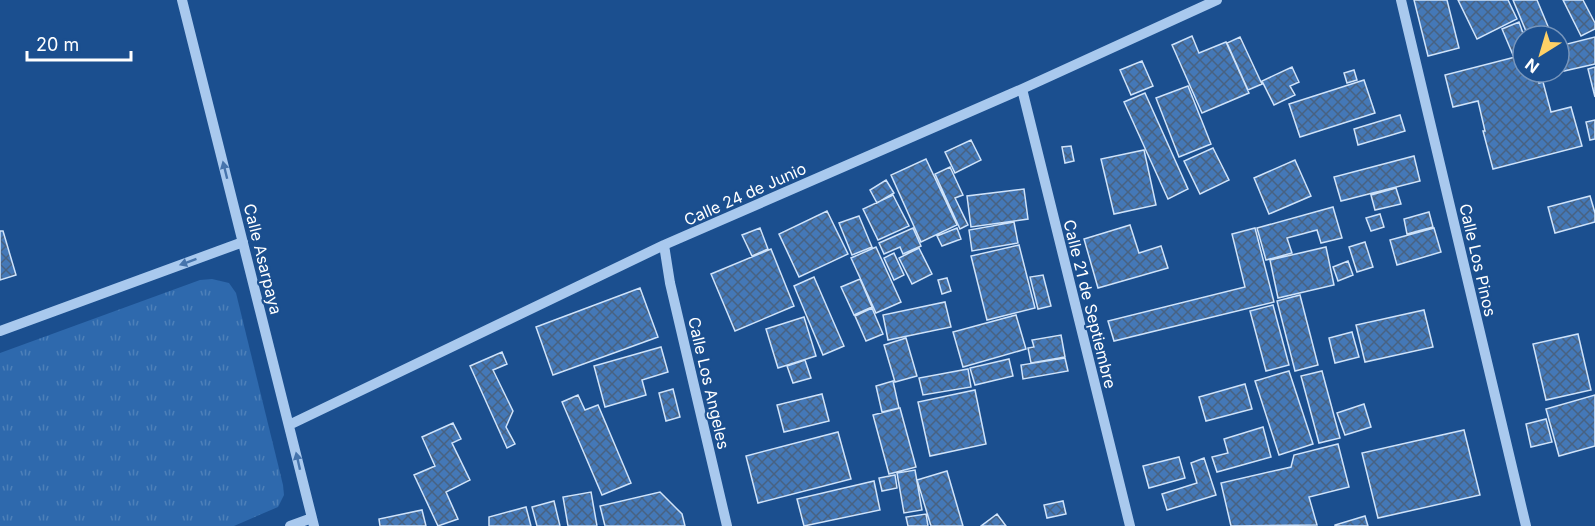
<svg xmlns="http://www.w3.org/2000/svg" width="1595" height="526" font-family="Inter,sans-serif">
  <style>
    .park { fill: url(#park-tufts) }
    .building { fill: url(#building-cross-hatch); stroke: #cfe3fa; stroke-width: 1.5 }
    .lines { fill: none; stroke-linecap: round; stroke-linejoin: round }
    .minor { stroke: #a9c9ee; stroke-width: 10 }
    .oneway { fill: #4674ac }
    .labels { text-anchor: middle; dominant-baseline: central; stroke-width: 4.5; stroke-linejoin: round; paint-order: stroke }
    .street-label { font-size: 16px; fill: #fff; stroke: #1b4f8f }
  </style>
  <defs>
    <pattern id="park-tufts" width="24" height="20" patternUnits="userSpaceOnUse" patternTransform="scale(1.5)"><rect width="24" height="20" fill="#2e69ad"/><path d="M3 7l-1-3M5 7V3M7 7l1-3M15 17l-1-3M17 17v-4M19 17l1-3" fill="none" stroke="#4d80b9"/></pattern>
    <pattern id="building-cross-hatch" width="8" height="8" patternUnits="userSpaceOnUse" patternTransform="scale(1.5)"><rect width="8" height="8" fill="#4478b7"/><path d="M0 0l8 8M0 8l8-8" fill="none" stroke="#486282"/></pattern>
  </defs>
  <rect width="100%" height="100%" fill="#1b4f8f"/>
  <!-- park -->
  <path class="park" d="M 212,279 L 229,283 L 236,293 L 283,485 L 284,495 L 278,507 L 234,526 L 0,526 L 0,353 L 200,280 Z"/>
  <!-- building -->
  <path class="building" d="M 1414,0 L 1447,0 L 1459,48 L 1428,56 Z
    M 1458,0 L 1508,0 L 1517,19 L 1477,39 Z
    M 1513,0 L 1537,0 L 1552,36 L 1528,36 Z
    M 1563,0 L 1583,0 L 1595,23 L 1595,29 L 1581,36 Z
    M 1519,22 L 1524,36 L 1523,51 L 1513,55 L 1502,29 Z
    M 1192,36 L 1199,53 L 1226,42 L 1249,93 L 1202,113 L 1172,45 Z
    M 1240,37 L 1262,84 L 1248,90 L 1227,43 Z
    M 1595,37 L 1595,64 L 1542,76 L 1541,72 L 1559,72 L 1559,46 Z
    M 1523,55 L 1523,72 L 1536,72 L 1539,83 L 1543,82 L 1551,112 L 1571,107 L 1582,146 L 1493,169 L 1483,131 L 1485,131 L 1478,101 L 1453,107 L 1445,75 Z
    M 1142,61 L 1153,86 L 1131,95 L 1120,70 Z
    M 1292,67 L 1299,82 L 1290,86 L 1295,95 L 1274,105 L 1262,81 Z
    M 1595,67 L 1595,97 L 1588,69 Z
    M 1354,70 L 1357,80 L 1347,83 L 1344,73 Z
    M 1364,80 L 1375,113 L 1300,137 L 1289,104 Z
    M 1188,86 L 1211,144 L 1179,157 L 1156,98 Z
    M 1145,93 L 1188,189 L 1168,199 L 1124,102 Z
    M 1400,115 L 1405,131 L 1358,145 L 1354,129 Z
    M 1595,120 L 1595,139 L 1590,140 L 1586,122 Z
    M 971,140 L 981,160 L 955,173 L 945,152 Z
    M 1071,146 L 1074,161 L 1065,163 L 1062,147 Z
    M 1213,148 L 1229,180 L 1200,194 L 1184,161 Z
    M 1144,150 L 1156,205 L 1114,214 L 1101,159 Z
    M 1414,156 L 1420,181 L 1341,201 L 1334,177 Z
    M 926,159 L 957,225 L 921,242 L 891,175 Z
    M 1295,160 L 1311,196 L 1269,214 L 1254,178 Z
    M 950,167 L 963,195 L 955,198 L 968,225 L 960,229 L 935,174 Z
    M 886,180 L 894,193 L 877,203 L 870,190 Z
    M 1396,188 L 1401,204 L 1375,210 L 1371,195 Z
    M 1024,189 L 1028,219 L 971,227 L 967,196 Z
    M 893,195 L 909,226 L 878,240 L 863,209 Z
    M 1590,196 L 1595,213 L 1595,222 L 1555,233 L 1548,207 Z
    M 1333,207 L 1342,238 L 1321,243 L 1317,230 L 1287,238 L 1292,253 L 1266,260 L 1257,228 Z
    M 827,211 L 848,254 L 799,277 L 779,234 Z
    M 1429,212 L 1433,227 L 1407,234 L 1404,219 Z
    M 1380,214 L 1384,227 L 1371,231 L 1366,218 Z
    M 859,216 L 872,247 L 852,255 L 839,223 Z
    M 1014,222 L 1018,243 L 972,251 L 969,230 Z
    M 1130,225 L 1139,253 L 1161,246 L 1168,268 L 1098,288 L 1084,239 Z
    M 760,228 L 768,249 L 752,256 L 742,235 Z
    M 913,228 L 921,246 L 903,254 L 900,247 L 884,254 L 879,243 Z
    M 957,228 L 961,239 L 942,246 L 937,236 Z
    M 1255,228 L 1274,302 L 1114,341 L 1108,321 L 1245,287 L 1232,234 Z
    M 1434,228 L 1441,252 L 1397,265 L 1390,240 Z
    M 0,231 L 3,231 L 16,275 L 0,280 Z
    M 1365,242 L 1373,267 L 1357,272 L 1349,247 Z
    M 1019,245 L 1035,308 L 987,320 L 971,256 Z
    M 876,247 L 901,302 L 876,313 L 851,258 Z
    M 1326,247 L 1334,285 L 1278,298 L 1270,260 Z
    M 919,248 L 932,274 L 912,284 L 899,258 Z
    M 771,249 L 794,306 L 735,331 L 711,274 Z
    M 894,253 L 904,275 L 894,280 L 884,258 Z
    M 1348,261 L 1353,275 L 1338,281 L 1333,267 Z
    M 1043,275 L 1051,306 L 1038,309 L 1030,277 Z
    M 814,277 L 844,346 L 823,355 L 794,286 Z
    M 947,278 L 951,291 L 942,294 L 938,280 Z
    M 860,279 L 872,307 L 854,315 L 841,287 Z
    M 640,288 L 658,337 L 553,375 L 536,327 Z
    M 1300,295 L 1318,365 L 1295,371 L 1277,301 Z
    M 945,302 L 951,327 L 888,340 L 883,315 Z
    M 1273,305 L 1289,365 L 1266,371 L 1250,311 Z
    M 872,308 L 883,334 L 866,341 L 855,316 Z
    M 1424,310 L 1433,347 L 1365,362 L 1356,325 Z
    M 1016,315 L 1026,349 L 963,367 L 953,332 Z
    M 804,317 L 816,356 L 778,368 L 766,329 Z
    M 1352,332 L 1359,357 L 1335,363 L 1329,338 Z
    M 1578,334 L 1591,390 L 1546,400 L 1533,344 Z
    M 1061,335 L 1065,357 L 1031,363 L 1028,348 L 1034,347 L 1032,340 Z
    M 906,338 L 917,376 L 895,382 L 884,345 Z
    M 661,347 L 668,372 L 642,380 L 646,395 L 605,407 L 594,366 Z
    M 502,352 L 507,364 L 493,370 L 513,411 L 506,427 L 515,444 L 507,448 L 470,366 Z
    M 1065,358 L 1068,371 L 1023,379 L 1021,365 Z
    M 1009,359 L 1013,376 L 975,385 L 970,368 Z
    M 805,360 L 811,378 L 793,383 L 787,366 Z
    M 968,369 L 971,387 L 923,395 L 919,378 Z
    M 1289,371 L 1313,444 L 1279,455 L 1255,381 Z
    M 1322,371 L 1340,438 L 1319,443 L 1301,376 Z
    M 893,381 L 899,408 L 882,412 L 876,386 Z
    M 1245,384 L 1252,409 L 1206,421 L 1199,397 Z
    M 673,389 L 680,417 L 666,421 L 659,393 Z
    M 975,390 L 986,444 L 930,456 L 918,402 Z
    M 822,394 L 829,421 L 784,432 L 777,405 Z
    M 578,395 L 585,410 L 598,405 L 631,483 L 602,495 L 562,402 Z
    M 1595,395 L 1595,446 L 1559,456 L 1546,409 Z
    M 1364,404 L 1371,427 L 1345,435 L 1337,413 Z
    M 900,408 L 916,467 L 889,474 L 873,415 Z
    M 1546,419 L 1552,442 L 1531,447 L 1526,424 Z
    M 453,423 L 461,439 L 452,443 L 470,480 L 446,492 L 458,519 L 438,526 L 414,475 L 435,466 L 422,437 Z
    M 1263,427 L 1271,457 L 1217,472 L 1212,457 L 1228,453 L 1224,439 Z
    M 1464,430 L 1480,495 L 1378,518 L 1362,453 Z
    M 838,432 L 851,479 L 758,503 L 746,456 Z
    M 1338,444 L 1349,487 L 1309,497 L 1317,525 L 1231,526 L 1221,483 L 1291,467 L 1294,455 Z
    M 1179,457 L 1185,478 L 1149,488 L 1143,466 Z
    M 1204,458 L 1216,495 L 1167,510 L 1162,494 L 1197,483 L 1191,463 Z
    M 915,470 L 922,510 L 904,513 L 897,473 Z
    M 947,471 L 963,526 L 931,526 L 917,480 Z
    M 895,475 L 897,488 L 882,491 L 879,478 Z
    M 874,481 L 880,510 L 804,526 L 797,499 Z
    M 591,492 L 597,526 L 568,526 L 563,497 Z
    M 660,492 L 682,514 L 685,526 L 605,526 L 600,506 Z
    M 554,501 L 560,526 L 537,526 L 532,507 Z
    M 1063,501 L 1066,514 L 1047,518 L 1044,505 Z
    M 526,507 L 531,526 L 489,526 L 489,517 Z
    M 422,510 L 426,526 L 380,526 L 379,519 Z
    M 926,514 L 928,526 L 908,526 L 906,517 Z
    M 997,514 L 1006,526 L 981,526 Z
    M 1365,516 L 1368,526 L 1335,526 L 1335,525 Z"/>
  <g class="lines">
    <!-- minor -->
    <path class="minor" d="M 182,0 L 314,526
      M 1401,0 L 1526,526
      M 1022,89 L 1130,526
      M 664,245 L 670,283 L 727,526
      M 0,331 L 243,242
      M 289,425 L 664,245 L 1022,89 L 1217,0
      M 290,526 L 312,518"/>
  </g>
  <!-- one-way arrows -->
  <defs><path id="oneway-solid" d="M-6-.8H1V-3.2L6.5 0L1 3.2V.8H-6Z" transform="scale(1.5)"/></defs>
  <g class="oneway">
    <use href="#oneway-solid" transform="translate(225 170) rotate(-104)"/>
    <use href="#oneway-solid" transform="translate(188 262) rotate(160)"/>
    <use href="#oneway-solid" transform="translate(298 461) rotate(-103)"/>
  </g>
  <g class="labels">
    <!-- street labels -->
    <g class="street-label">
      <text transform="translate(745 194) rotate(-24)">Calle 24 de Junio</text>
      <text transform="translate(263 259) rotate(76)">Calle Asarpaya</text>
      <text transform="translate(1478 260) rotate(77)">Calle Los Pinos</text>
      <text transform="translate(1090 304) rotate(76)">Calle 21 de Septiembre</text>
      <text transform="translate(709 383) rotate(77)">Calle Los Angeles</text>
    </g>
  </g>
  <!-- north arrow -->
  <g transform="translate(1541 54) rotate(217)"><circle r="28" fill="#1b4f8f" stroke="#7695bc" stroke-width="1.5"/>
  <path d="M0-4.5L10 22L0 15L-10 22Z" fill="#ffd166"/>
  <text y="-9" font-size="16" font-weight="bold" text-anchor="middle" fill="#ffffff">N</text>
  </g>
  <!-- scale -->
  <path d="M27 51v9h104v-9" fill="none" stroke="#ffffff" stroke-width="3"/>
  <text x="36" y="51" font-size="18" fill="#ffffff" stroke="#1b4f8f" stroke-width="4.5" paint-order="stroke">20 m</text>
</svg>
